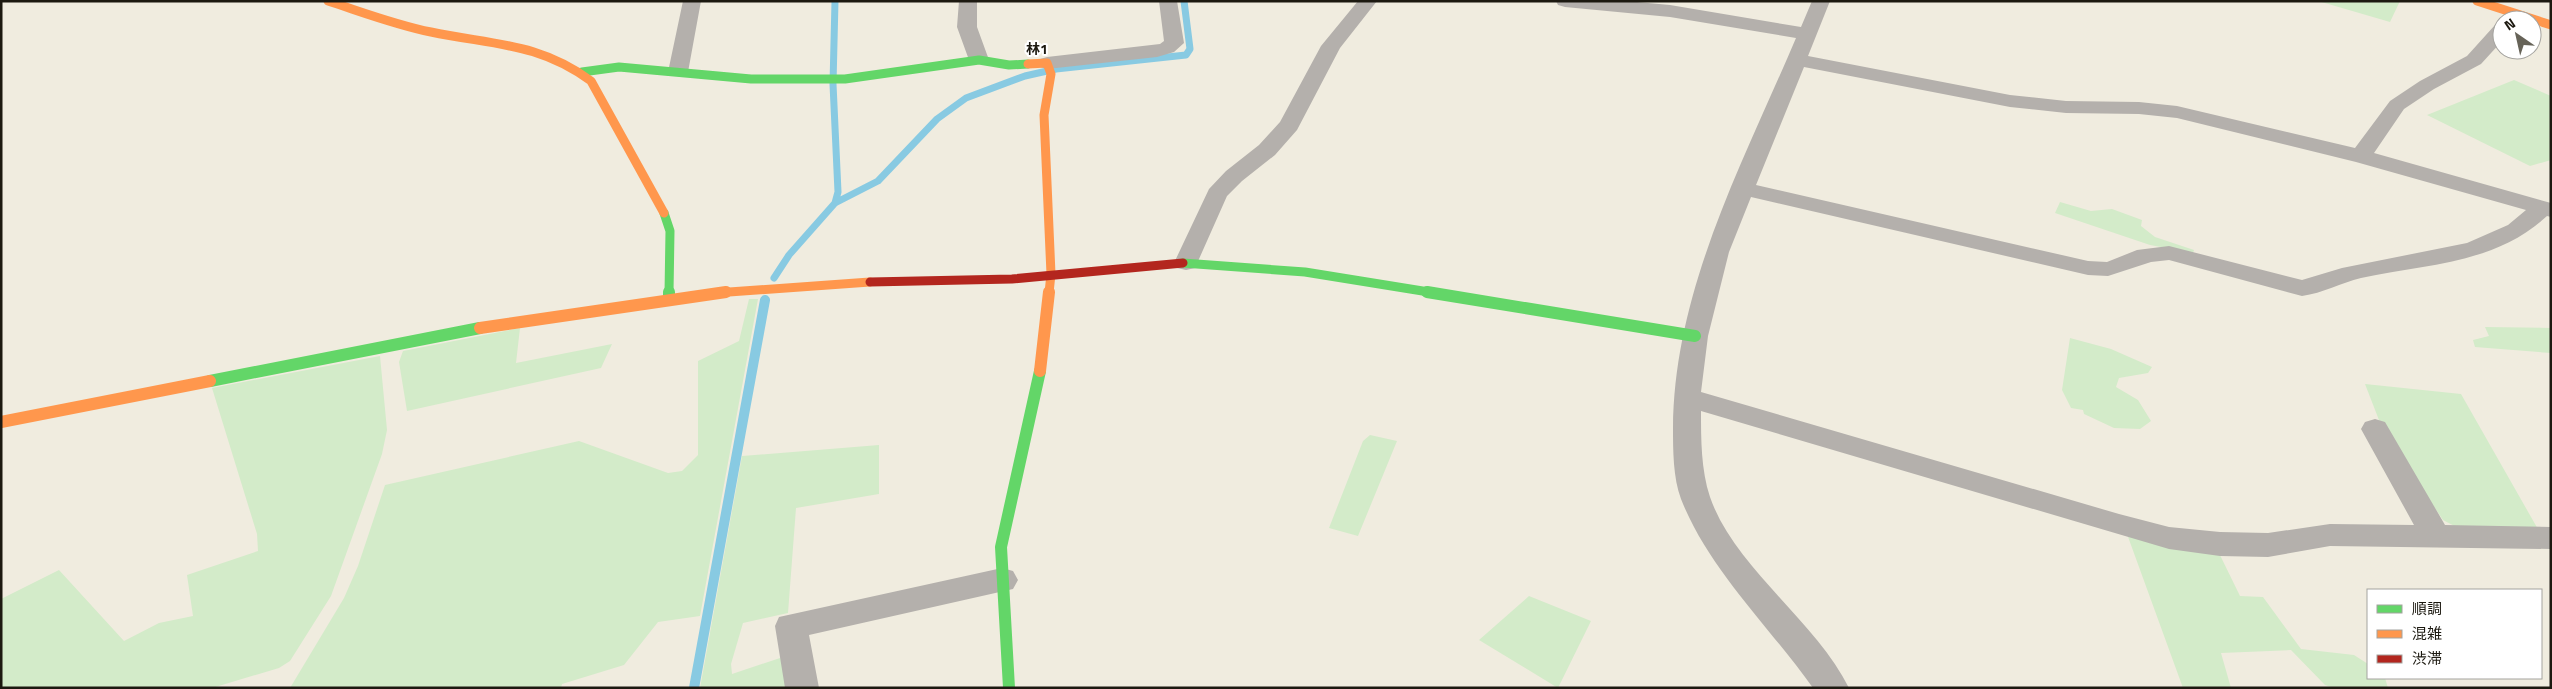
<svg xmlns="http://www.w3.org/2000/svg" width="2552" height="689" font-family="'Titillium Web','Noto Sans JP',sans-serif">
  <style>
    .green { fill: #d3ebc9 }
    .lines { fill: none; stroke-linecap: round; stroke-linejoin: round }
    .stream-far1 { stroke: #88cae2; stroke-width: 7 }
    .stream { stroke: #88cae2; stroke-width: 10 }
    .street { fill: #b4b0ac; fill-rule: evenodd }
    .fast-far1 { stroke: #63d668; stroke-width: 9 }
    .fast { stroke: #63d668; stroke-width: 12 }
    .slow-far1 { stroke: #ff974d; stroke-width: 9 }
    .slow { stroke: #ff974d; stroke-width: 12 }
    .jam { stroke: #b3261e; stroke-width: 9 }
    .labels { text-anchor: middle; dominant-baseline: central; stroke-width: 4; stroke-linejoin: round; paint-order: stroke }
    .far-neighbourhood-label { font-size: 14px; font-weight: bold; fill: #1c1910; stroke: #fff }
  </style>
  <rect width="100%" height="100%" fill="#f0ecdf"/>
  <!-- green -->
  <path class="green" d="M 2318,1 L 2400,1 L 2390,22 Z
    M 2514,80 L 2551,96 L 2551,160 L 2530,166 L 2427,115 Z
    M 2060,202 L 2091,211 L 2112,209 L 2142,220 L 2141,226 L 2155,237 L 2194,250 L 2193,253 L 2150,245 L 2055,213 Z
    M 749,299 L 758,299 L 700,616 L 658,622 L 624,665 L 562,684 L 561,688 L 290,688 L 344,598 L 358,566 L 385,485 L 579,441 L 668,473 L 682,471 L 698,455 L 698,361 L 739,341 Z
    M 2485,327 L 2551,328 L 2551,353 L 2475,347 L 2473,340 L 2489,336 Z
    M 520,328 L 516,363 L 612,344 L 601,368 L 407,411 L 399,362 L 403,351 Z
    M 2070,338 L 2111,349 L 2152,367 L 2148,373 L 2119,378 L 2116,387 L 2138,400 L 2151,421 L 2140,429 L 2114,428 L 2084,414 L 2083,410 L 2071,408 L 2062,390 Z
    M 380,356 L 387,430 L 382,454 L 331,596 L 290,661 L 279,668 L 212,688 L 1,688 L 1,599 L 59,570 L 124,641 L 159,623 L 193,616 L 187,575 L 258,551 L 257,534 L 212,388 Z
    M 2365,384 L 2461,394 L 2539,531 L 2460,529 L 2443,520 L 2384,433 Z
    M 1370,435 L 1397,441 L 1358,536 L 1329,528 L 1363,441 Z
    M 879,445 L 879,494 L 796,508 L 788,613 L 743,623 L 731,664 L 732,674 L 786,656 L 791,688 L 700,688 L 742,456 Z
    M 2127,534 L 2219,553 L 2240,596 L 2263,597 L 2301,649 L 2354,655 L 2368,664 L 2368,678 L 2385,678 L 2388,688 L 2334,688 L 2325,685 L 2291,650 L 2221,653 L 2231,688 L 2183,688 Z
    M 1529,596 L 1591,621 L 1558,688 L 1479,640 Z"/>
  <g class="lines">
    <!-- stream-far1 -->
    <path class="stream-far1" d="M 835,1 L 833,84 L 838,192 L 835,203
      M 774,278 L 789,255 L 835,203 L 878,181 L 937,119 L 966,98 L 1025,76 L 1056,69 L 1186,55 L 1190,49 L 1184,1"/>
    <!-- stream -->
    <path class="stream" d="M 694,688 L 765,300"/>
    <!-- street -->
    <path class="street" d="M 683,1 L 701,1 L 688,72 L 685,76 L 671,76 L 668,72 Z
      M 959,1 L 977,1 L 977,27 L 989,60 L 986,64 L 972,64 L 969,60 L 957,27 Z
      M 1159,1 L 1177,1 L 1184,43 L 1174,52 L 1157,57 L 1047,69 L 1040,67 L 1037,63 L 1040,59 L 1047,57 L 1160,44 L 1164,41 Z
      M 1358,1 L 1377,1 L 1340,48 L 1297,130 L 1275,155 L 1242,181 L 1227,196 L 1195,268 L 1186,270 L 1177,268 L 1174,263 L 1209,189 L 1226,171 L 1259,145 L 1280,122 L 1321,46 Z
      M 1556,1 L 1626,1 L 1670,5 L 1801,27 L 1812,1 L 1830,1 L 1808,56 L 2010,95 L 2066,101 L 2139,102 L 2177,106 L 2355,148 L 2390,101 L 2420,81 L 2467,56 L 2495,25 L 2502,23 L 2502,41 L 2481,64 L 2434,89 L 2404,109 L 2374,153 L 2551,203 L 2551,217 L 2547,216 C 2495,264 2427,264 2361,278 C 2341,283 2323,293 2302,296 L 2169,260 L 2151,262 L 2108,276 L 2088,275 L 1751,197 L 1729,252 L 1708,336 L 1701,392 L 2119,514 L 2169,527 L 2220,532 L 2268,533 L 2330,524 L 2414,525 L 2361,429 L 2365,422 L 2375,419 L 2385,422 L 2445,525 L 2551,527 L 2551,549 L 2330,546 L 2268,557 L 2220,556 L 2169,549 L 1701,411 C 1701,439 1701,470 1710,497 C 1734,567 1816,621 1849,688 L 1813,688 C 1769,626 1709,570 1681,499 C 1673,478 1673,450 1673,428 C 1674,289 1743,163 1796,38 L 1670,17 L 1565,7 L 1558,5 ZM 1804,67 L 2010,107 L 2066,113 L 2139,114 L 2177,118 L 2356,162 L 2526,210 L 2508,225 L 2467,243 L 2342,268 L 2302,280 L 2169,246 L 2137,250 L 2107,262 L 2088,261 L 1756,185 Z
      M 1002,568 L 1013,571 L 1018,580 L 1013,589 L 809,635 L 819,688 L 785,688 L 775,626 L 779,617 Z"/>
    <!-- fast-far1 -->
    <path class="fast-far1" d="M 582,72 L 619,67 L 751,79 L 845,79 L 979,60 L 1009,65 L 1028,64
      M 664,213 L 670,231 L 669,293
      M 1183,263 L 1305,272 L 1435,293"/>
    <!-- fast -->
    <path class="fast" d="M 1427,292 L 1695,336
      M 669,297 L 669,292
      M 210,381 L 480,328
      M 1009,688 L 1001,547 L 1040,371"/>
    <!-- slow-far1 -->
    <path class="slow-far1" d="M 328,1 C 362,12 396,25 431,32 C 492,45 538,42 591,81 L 664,213
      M 2477,1 L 2551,25
      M 1028,64 L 1047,63 L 1051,74 L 1044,115 L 1051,274 L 1049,293
      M 715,293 L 870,282"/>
    <!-- slow -->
    <path class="slow" d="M 480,328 L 726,292
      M 1040,371 L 1049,292
      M 1,422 L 210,381"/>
    <!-- jam -->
    <path class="jam" d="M 870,282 L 1012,279 L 1183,263"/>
  </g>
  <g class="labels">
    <!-- far-neighbourhood labels -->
    <g class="far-neighbourhood-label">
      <text x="1037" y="48">林1</text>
    </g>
  </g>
  <!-- border -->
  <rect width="2552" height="689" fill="none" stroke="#1c1910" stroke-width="5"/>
  <!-- legend -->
  <rect x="2367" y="589" width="175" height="90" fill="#ffffff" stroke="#a4a39f"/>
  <rect x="2377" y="605" width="25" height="8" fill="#63d668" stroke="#a4a39f"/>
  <text x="2412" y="614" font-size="15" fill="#1c1910">順調</text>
  <rect x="2377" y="630" width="25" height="8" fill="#ff974d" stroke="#a4a39f"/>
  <text x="2412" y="639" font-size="15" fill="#1c1910">混雑</text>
  <rect x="2377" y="655" width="25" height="8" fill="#b3261e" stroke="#a4a39f"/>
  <text x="2412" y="664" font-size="15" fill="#1c1910">渋滞</text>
  <!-- north arrow -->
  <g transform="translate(2517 35) rotate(326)"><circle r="24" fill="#ffffff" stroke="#a4a39f"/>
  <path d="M0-4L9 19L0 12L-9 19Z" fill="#666358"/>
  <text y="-8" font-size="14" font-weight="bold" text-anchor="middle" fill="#1c1910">N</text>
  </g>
</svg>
